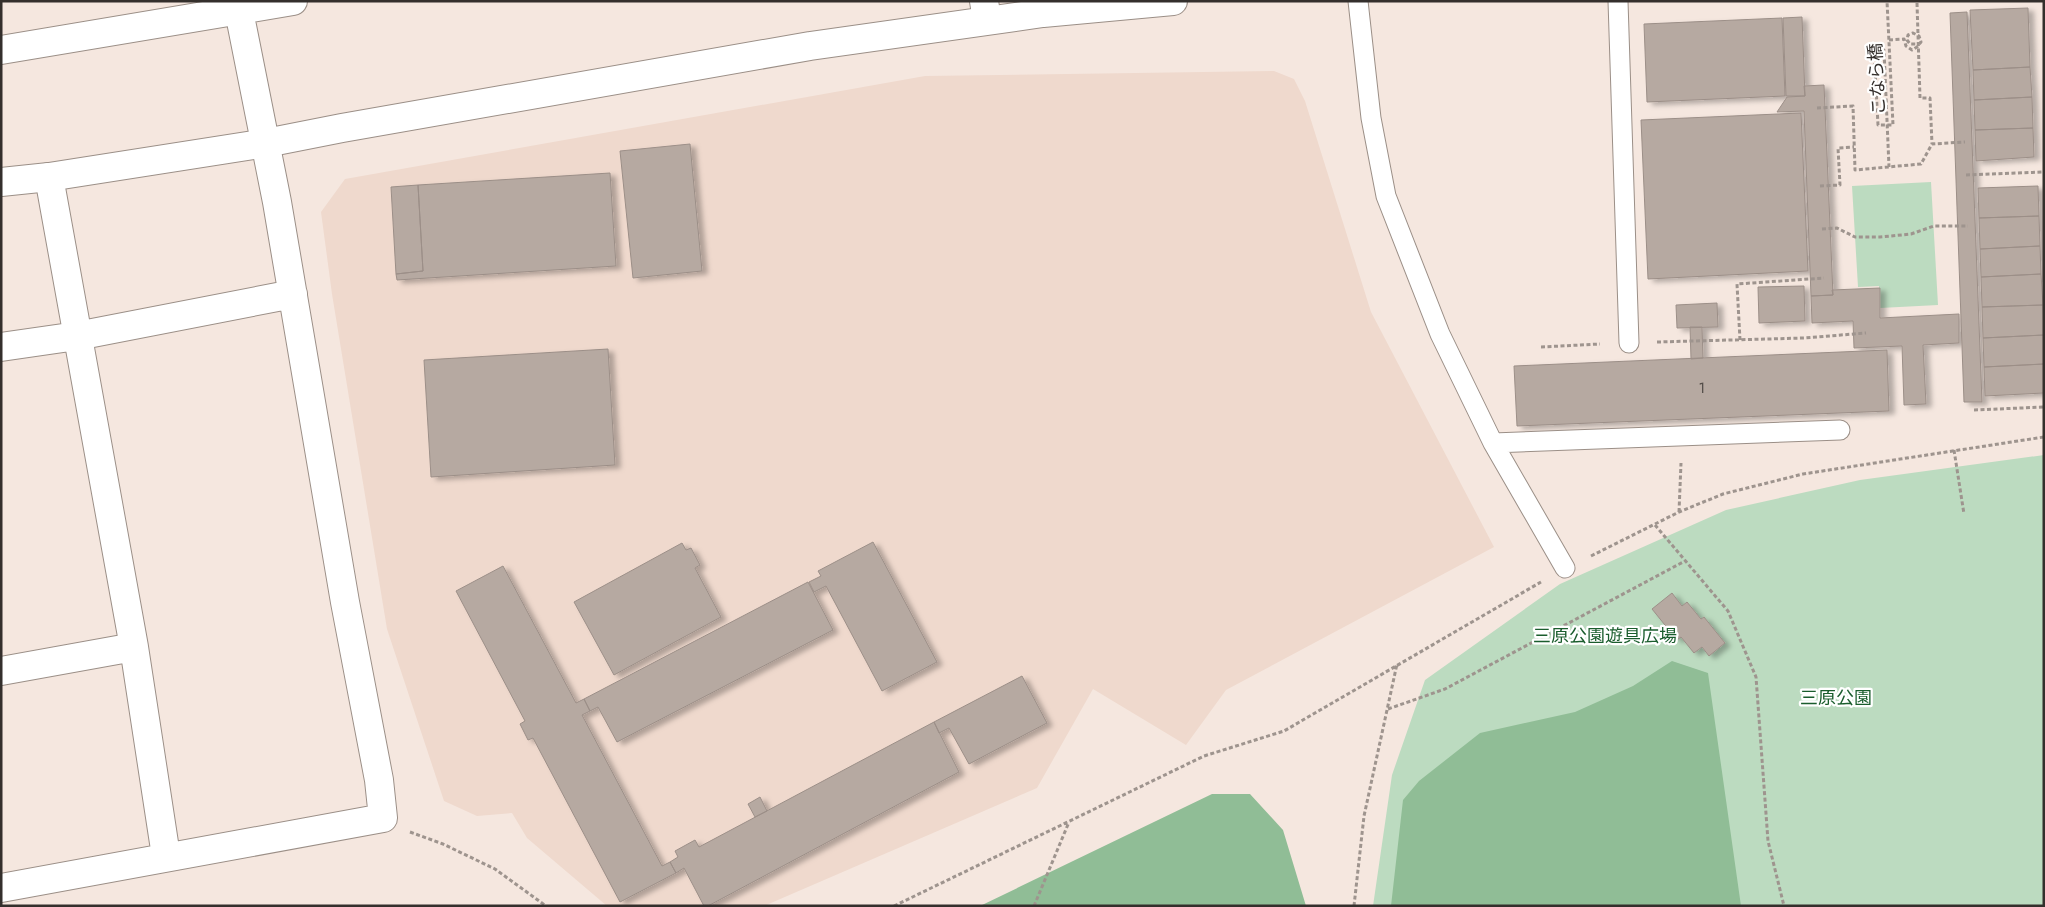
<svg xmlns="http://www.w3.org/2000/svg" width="2045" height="907" font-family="Jost,'Noto Sans JP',sans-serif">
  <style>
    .built { fill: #efd9cd }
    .green { fill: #bcdbc0 }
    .forest { fill: #90bd96 }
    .building { fill: #b6a9a1; stroke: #9c8f88; filter: url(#shadow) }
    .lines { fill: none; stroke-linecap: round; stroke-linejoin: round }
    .service-casing { stroke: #9b8f87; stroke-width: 21 }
    .minor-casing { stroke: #9b8f87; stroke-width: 30 }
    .tertiary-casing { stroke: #9b8f87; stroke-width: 30 }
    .path { stroke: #9e948e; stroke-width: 3; stroke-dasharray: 4 2.5; stroke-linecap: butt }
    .service { stroke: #fff; stroke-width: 19 }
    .minor { stroke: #fff; stroke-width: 28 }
    .tertiary { stroke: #fff; stroke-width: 28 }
    .path-bridge { stroke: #9e948e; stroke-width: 3; stroke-dasharray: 4 2.5; stroke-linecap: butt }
    .labels { text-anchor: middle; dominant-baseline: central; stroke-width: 4.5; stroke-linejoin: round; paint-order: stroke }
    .number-label { font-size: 15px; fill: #544e49 }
    .street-label { font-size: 18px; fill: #342f2c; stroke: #fff }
    .park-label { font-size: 18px; fill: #1a5d2d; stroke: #fff }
  </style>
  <defs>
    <filter id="shadow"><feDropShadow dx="5.5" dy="3" stdDeviation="2.5" flood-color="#0004"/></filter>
  </defs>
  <rect width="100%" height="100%" fill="#f5e7df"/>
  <!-- built -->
  <path class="built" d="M 1274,71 L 1294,79 L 1305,101 L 1371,312 L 1494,547 L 1226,690 L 1186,745 L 1093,689 L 1037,788 L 764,906 L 607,906 L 527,838 L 512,813 L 477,816 L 444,801 L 387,629 L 332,294 L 321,212 L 345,179 L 925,76 Z"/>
  <!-- green -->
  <path class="green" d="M 1931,182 L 1938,305 L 1880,308 L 1879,286 L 1858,287 L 1852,186 Z
    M 2044,455 L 2044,906 L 1373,906 L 1392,775 L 1425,680 L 1560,584 L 1726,510 L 1860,480 Z"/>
  <!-- forest -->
  <path class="forest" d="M 1672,661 L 1708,673 L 1741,906 L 1391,906 L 1403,800 L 1419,781 L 1480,733 L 1575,712 L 1633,686 Z
    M 1212,794 L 1250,794 L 1283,830 L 1306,906 L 980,906 Z"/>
  <!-- building -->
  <path class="building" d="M 2028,8 L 2030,67 L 1973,70 L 1970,10 Z
    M 1967,12 L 1982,402 L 1964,402 L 1950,13 Z
    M 1802,17 L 1805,96 L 1786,96 L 1783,18 Z
    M 1782,18 L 1785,96 L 1647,102 L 1644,24 Z
    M 2030,67 L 2032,97 L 1974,100 L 1973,70 Z
    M 1824,85 L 1833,295 L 1811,296 L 1804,111 L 1777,112 L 1787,97 L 1805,96 L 1804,86 Z
    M 2032,97 L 2033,128 L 1975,130 L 1974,100 Z
    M 1801,113 L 1808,271 L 1648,279 L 1641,120 Z
    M 2033,128 L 2034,157 L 1976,161 L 1975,130 Z
    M 690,144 L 702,271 L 633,278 L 620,151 Z
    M 610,173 L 616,266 L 397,280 L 396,274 L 423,271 L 418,185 Z
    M 418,185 L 423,271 L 396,274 L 391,187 Z
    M 2038,186 L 2039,216 L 1979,218 L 1978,188 Z
    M 2039,216 L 2040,246 L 1980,249 L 1979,218 Z
    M 2040,246 L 2041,274 L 1981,277 L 1980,249 Z
    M 2041,274 L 2043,305 L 1982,307 L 1981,277 Z
    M 1804,286 L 1805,321 L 1759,323 L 1758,287 Z
    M 1880,288 L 1880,318 L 1959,314 L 1959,343 L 1923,345 L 1926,404 L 1904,405 L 1902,346 L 1854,348 L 1853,321 L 1812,323 L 1811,296 L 1833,295 L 1832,290 Z
    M 1717,303 L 1718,327 L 1677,328 L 1676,305 Z
    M 2043,305 L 2044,335 L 1983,338 L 1982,307 Z
    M 1690,327 L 1702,327 L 1703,358 L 1691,359 Z
    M 2044,335 L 2044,364 L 1984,367 L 1983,338 Z
    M 608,349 L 615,465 L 431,477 L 424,360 Z
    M 1887,350 L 1889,411 L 1517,426 L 1514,366 Z
    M 2044,364 L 2044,393 L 1985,396 L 1984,367 Z
    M 873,542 L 937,662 L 882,691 L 826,586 L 814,592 L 809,582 L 821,576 L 818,571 Z
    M 682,543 L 686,550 L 691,548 L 700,565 L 695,568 L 721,617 L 614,675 L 574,602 Z
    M 503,566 L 576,703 L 584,699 L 590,711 L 582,715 L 662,866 L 670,862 L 676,873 L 620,902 L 533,738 L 528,740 L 520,724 L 525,721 L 456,591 Z
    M 808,582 L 833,630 L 617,742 L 598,707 L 590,711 L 584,699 Z
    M 1672,593 L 1682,606 L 1687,602 L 1701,619 L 1704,617 L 1725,643 L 1709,656 L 1702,647 L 1694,653 L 1681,637 L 1677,640 L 1652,609 Z
    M 1022,676 L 1047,723 L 969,764 L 949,728 L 939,733 L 934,722 Z
    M 934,722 L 959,772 L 708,906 L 704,906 L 684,868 L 676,873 L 670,862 L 678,857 L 675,851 L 695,840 L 699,847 Z
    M 760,797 L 767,811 L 755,817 L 748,804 Z"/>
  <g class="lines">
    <!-- service casing -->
    <g class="service-casing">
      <path id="service" d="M 1358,1 L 1371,118 L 1386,196 L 1440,334 L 1493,443 L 1840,430
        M 1618,1 L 1629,343
        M 1493,443 L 1565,568"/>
    </g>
    <!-- minor casing -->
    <g class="minor-casing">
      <path id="minor" d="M 984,1 L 987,20
        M 1,50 L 293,1
        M 49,177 L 134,647 L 166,856
        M 1,347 L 77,336 L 293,294
        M 1,671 L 134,647
        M 1,888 L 383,818 L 379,780 L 345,602 L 277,202 L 237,1"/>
    </g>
    <!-- tertiary casing -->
    <g class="tertiary-casing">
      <path id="tertiary" d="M 1,182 L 49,177 L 266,143 L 342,128 L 810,46 L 1043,13 L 1173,1"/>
    </g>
    <!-- path -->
    <path class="path" d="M 1917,3 L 1920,98 L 1930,98 L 1932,144
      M 1874,50 L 1884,50 L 1889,167
      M 1817,108 L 1853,106 L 1855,170 L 1921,164 L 1932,144 L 1965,142
      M 1966,175 L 2044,172
      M 1820,186 L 1840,185 L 1838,148 L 1854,147
      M 1822,229 L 1837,228 L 1855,237 L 1880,237 L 1911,234 L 1934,226 L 1968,226
      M 1740,340 L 1737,284 L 1824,278
      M 1657,342 L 1804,338 L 1866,333
      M 1541,347 L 1600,344
      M 1974,410 L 2044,407
      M 1954,450 L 1964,514
      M 1679,512 L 1681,463
      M 1655,525 L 1728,611 L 1756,677 L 1768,841 L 1784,906
      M 1591,556 L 1679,512 L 1723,494 L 1803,474 L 2044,437
      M 1388,709 L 1445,689 L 1685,561
      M 410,832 L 443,844 L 495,869 L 546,906
      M 894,906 L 1204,756 L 1284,731 L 1541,582
      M 1034,906 L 1069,822
      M 1354,906 L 1364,816 L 1397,664"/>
    <!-- service -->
    <use href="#service" class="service"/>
    <!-- minor -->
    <use href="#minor" class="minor"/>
    <!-- tertiary -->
    <use href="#tertiary" class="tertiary"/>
    <!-- path-bridge -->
    <path class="path-bridge" d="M 1889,40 L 1904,39 L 1906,46 L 1912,50 L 1917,47 L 1921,42 L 1919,36 L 1913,33 L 1908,35 L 1907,40 L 1910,44 L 1918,44
      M 1874,50 L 1878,125 L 1893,125 L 1887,1"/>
  </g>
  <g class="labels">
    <!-- number labels -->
    <g class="number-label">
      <text x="1702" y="388">1</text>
    </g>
    <!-- street labels -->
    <g class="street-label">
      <text transform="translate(1877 79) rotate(-93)">こなら橋</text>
    </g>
    <!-- park labels -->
    <g class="park-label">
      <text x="1605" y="636">三原公園遊具広場</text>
      <text x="1836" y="698">三原公園</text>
    </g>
  </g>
  <!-- border -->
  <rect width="2045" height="907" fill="none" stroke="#342f2c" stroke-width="5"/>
</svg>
